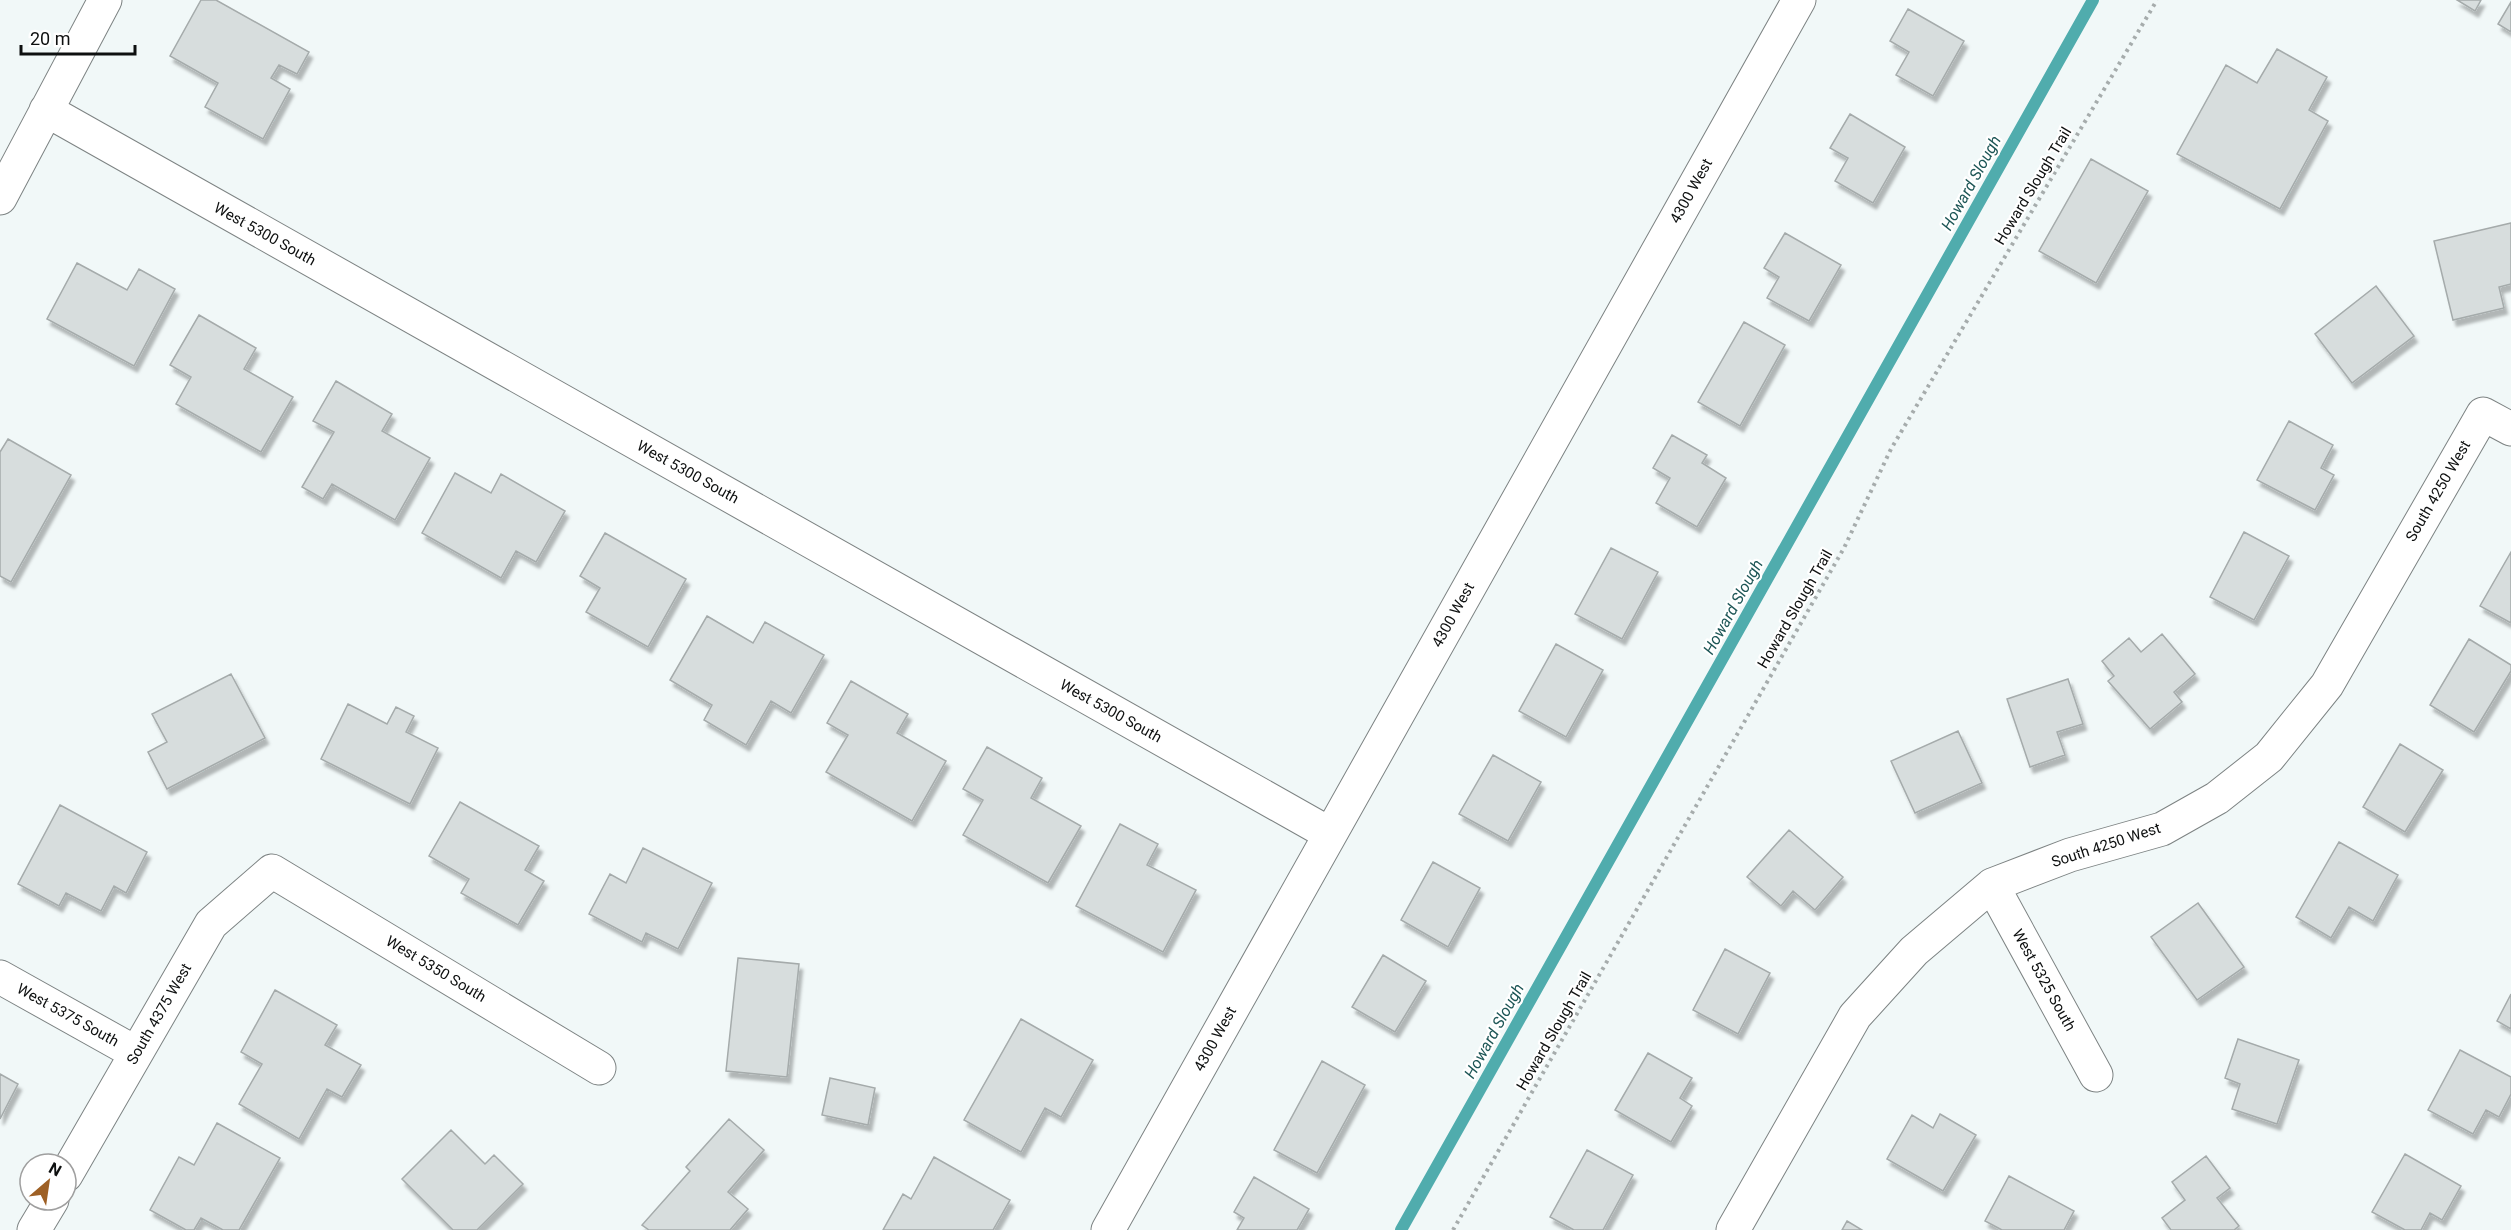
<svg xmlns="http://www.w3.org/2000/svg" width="2511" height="1230" font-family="Roboto,sans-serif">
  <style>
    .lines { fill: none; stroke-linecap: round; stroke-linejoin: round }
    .stream { stroke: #50acad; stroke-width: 12 }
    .building { fill: #d7dddd; stroke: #a5abab; stroke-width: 1.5; filter: url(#shadow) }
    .minor-casing { stroke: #7d8383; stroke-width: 35 }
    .path { stroke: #a6acac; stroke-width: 4; stroke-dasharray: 3 4.5; stroke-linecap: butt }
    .minor { stroke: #fff; stroke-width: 33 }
    .labels { text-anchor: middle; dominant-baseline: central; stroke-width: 4.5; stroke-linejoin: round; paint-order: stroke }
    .street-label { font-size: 15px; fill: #0e1010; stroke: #fff }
    .water-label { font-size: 16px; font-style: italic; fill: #1d5656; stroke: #fff }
  </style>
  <defs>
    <filter id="shadow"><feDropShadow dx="3.5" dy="6" stdDeviation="1.5" flood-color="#0004"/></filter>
  </defs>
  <rect width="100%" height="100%" fill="#f1f8f8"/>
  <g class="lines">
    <!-- stream -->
    <path class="stream" d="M 1401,1230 L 2093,0"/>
  </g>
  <!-- building -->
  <path class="building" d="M 201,0 L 216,0 L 309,52 L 297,74 L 279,65 L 271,78 L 290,89 L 263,139 L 205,107 L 218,83 L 170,56 Z
    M 2457,0 L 2481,0 L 2475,11 Z
    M 2511,2 L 2511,32 L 2498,24 Z
    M 1908,9 L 1964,41 L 1933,96 L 1896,75 L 1909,52 L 1890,41 Z
    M 2277,49 L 2327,77 L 2309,110 L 2328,121 L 2280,209 L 2177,154 L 2226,65 L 2257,83 Z
    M 1850,114 L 1905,147 L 1873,203 L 1835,181 L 1848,158 L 1830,148 Z
    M 2091,159 L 2148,191 L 2096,283 L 2039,251 Z
    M 2511,223 L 2511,284 L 2499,287 L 2504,308 L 2453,320 L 2434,241 Z
    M 1785,233 L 1841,265 L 1809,321 L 1767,298 L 1779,277 L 1764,268 Z
    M 77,263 L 127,290 L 139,269 L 175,289 L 134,366 L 47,319 Z
    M 2376,286 L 2414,336 L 2352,383 L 2315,334 Z
    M 199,315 L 256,348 L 244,369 L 293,397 L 261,452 L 176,404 L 191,377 L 170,365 Z
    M 1744,322 L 1785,345 L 1740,426 L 1698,402 Z
    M 336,381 L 392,414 L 382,431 L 430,458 L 395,520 L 332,484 L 323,499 L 302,487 L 334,432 L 313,421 Z
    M 2289,421 L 2333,445 L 2321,468 L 2334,475 L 2315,510 L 2257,480 Z
    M 1672,435 L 1707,455 L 1702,463 L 1726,478 L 1697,527 L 1656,503 L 1670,478 L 1653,468 Z
    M 8,439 L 71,475 L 11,582 L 0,576 L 0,452 Z
    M 455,473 L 491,493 L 501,474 L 565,511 L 536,562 L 516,551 L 501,578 L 422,533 Z
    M 2244,532 L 2289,556 L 2254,620 L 2210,597 Z
    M 605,533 L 686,579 L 648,647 L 586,612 L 600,588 L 580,576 Z
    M 1611,548 L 1658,572 L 1622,639 L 1575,614 Z
    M 2511,552 L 2511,623 L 2480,606 Z
    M 707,616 L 753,643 L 765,622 L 824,655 L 791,713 L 771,701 L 746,745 L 704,720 L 712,705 L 670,680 Z
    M 2162,634 L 2195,674 L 2174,692 L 2182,702 L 2150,729 L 2108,681 L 2114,676 L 2102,661 L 2129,638 L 2141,652 Z
    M 2469,639 L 2511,665 L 2511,671 L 2474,732 L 2430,705 Z
    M 1556,644 L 1603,670 L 1566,737 L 1519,711 Z
    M 231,674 L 265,738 L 167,789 L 148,752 L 167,742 L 152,714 Z
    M 2068,679 L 2083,724 L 2057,732 L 2065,755 L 2030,767 L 2007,699 Z
    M 851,681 L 908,714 L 897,733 L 946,761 L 912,821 L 826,772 L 848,735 L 827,723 Z
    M 348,704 L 387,724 L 396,707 L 414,716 L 406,732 L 438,748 L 410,804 L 321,759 Z
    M 1958,731 L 1982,783 L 1915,813 L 1891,761 Z
    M 2400,744 L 2443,770 L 2405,832 L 2363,807 Z
    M 987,747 L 1042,778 L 1031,798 L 1081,826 L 1048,883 L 963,835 L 983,800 L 963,789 Z
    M 1493,755 L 1541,782 L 1508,841 L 1459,814 Z
    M 460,802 L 539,846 L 525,870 L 544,881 L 518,925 L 461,893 L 469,879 L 429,856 Z
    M 60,805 L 147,852 L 126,893 L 114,886 L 101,911 L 66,893 L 59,906 L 18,884 Z
    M 1120,824 L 1158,844 L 1147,865 L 1196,890 L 1163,952 L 1076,906 Z
    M 1789,830 L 1843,877 L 1815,910 L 1793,891 L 1781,906 L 1747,877 Z
    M 2339,842 L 2398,875 L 2373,921 L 2349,907 L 2331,938 L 2296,917 Z
    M 643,848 L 712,883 L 678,949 L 646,933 L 642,942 L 589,914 L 610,874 L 626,883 Z
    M 1433,862 L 1480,888 L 1448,947 L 1401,920 Z
    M 2198,903 L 2244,967 L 2197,1000 L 2151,937 Z
    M 1725,949 L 1770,973 L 1738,1034 L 1693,1010 Z
    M 1383,955 L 1426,981 L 1395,1032 L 1352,1007 Z
    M 738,958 L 799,964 L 787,1077 L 726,1071 Z
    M 275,990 L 337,1025 L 325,1045 L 361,1065 L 342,1097 L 327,1089 L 299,1139 L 239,1104 L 262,1064 L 241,1052 Z
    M 2511,994 L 2511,1029 L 2497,1021 Z
    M 1021,1019 L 1093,1060 L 1061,1117 L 1045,1108 L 1021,1152 L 964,1120 Z
    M 2238,1039 L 2299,1060 L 2277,1124 L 2232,1109 L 2240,1084 L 2225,1078 Z
    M 2460,1050 L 2511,1077 L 2511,1094 L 2499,1117 L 2486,1110 L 2473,1134 L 2428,1110 Z
    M 1648,1053 L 1692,1078 L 1680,1098 L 1692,1106 L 1671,1142 L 1615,1110 Z
    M 1322,1061 L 1365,1085 L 1317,1173 L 1274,1150 Z
    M 0,1074 L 18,1084 L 0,1119 Z
    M 830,1078 L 875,1088 L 868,1125 L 822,1115 Z
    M 1940,1114 L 1976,1135 L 1943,1191 L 1887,1159 L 1912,1115 L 1933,1128 Z
    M 729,1119 L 764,1150 L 728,1192 L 748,1209 L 730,1230 L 649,1230 L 642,1225 L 690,1171 L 686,1167 Z
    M 217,1123 L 280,1158 L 239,1230 L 223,1230 L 201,1218 L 194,1230 L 186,1230 L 150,1210 L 179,1157 L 194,1165 Z
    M 451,1130 L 485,1164 L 494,1155 L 523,1184 L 477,1230 L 453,1230 L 402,1179 Z
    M 1587,1150 L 1633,1175 L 1603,1230 L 1574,1230 L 1550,1217 Z
    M 2405,1154 L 2461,1186 L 2442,1220 L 2430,1213 L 2421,1230 L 2405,1230 L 2372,1212 Z
    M 2206,1156 L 2230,1188 L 2217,1198 L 2239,1226 L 2234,1230 L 2171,1230 L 2162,1218 L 2185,1200 L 2172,1182 Z
    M 934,1157 L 1010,1200 L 993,1230 L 883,1230 L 903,1194 L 911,1199 Z
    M 2009,1176 L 2074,1211 L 2064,1230 L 2002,1230 L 1985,1221 Z
    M 1254,1177 L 1309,1209 L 1297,1230 L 1237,1230 L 1244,1218 L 1234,1212 Z
    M 1847,1221 L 1862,1230 L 1842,1230 Z"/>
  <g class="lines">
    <!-- minor casing -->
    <g class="minor-casing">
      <path id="minor" d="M 46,110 L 1330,834
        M 0,198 L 105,0
        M 1992,885 L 2096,1075
        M 0,977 L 136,1053
        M 66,1175 L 211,924 L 272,871 L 599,1068
        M 34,1230 L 52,1200
        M 1108,1230 L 1799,0
        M 1733,1230 L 1855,1016 L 1914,951 L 1992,885 L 2070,855 L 2162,829 L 2217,798 L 2269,757 L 2327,685 L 2483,414 L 2511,429"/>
    </g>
    <!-- path -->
    <path class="path" d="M 1453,1230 L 1844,548 L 1891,449 L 2157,0"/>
    <!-- minor -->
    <use href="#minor" class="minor"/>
  </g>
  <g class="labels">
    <!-- street labels -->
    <g class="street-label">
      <text transform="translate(2033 186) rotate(-59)">Howard Slough Trail</text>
      <text transform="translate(1691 191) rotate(-61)">4300 West</text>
      <text transform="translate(265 234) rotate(29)">West 5300 South</text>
      <text transform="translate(688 472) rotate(29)">West 5300 South</text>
      <text transform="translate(2438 491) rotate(-60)">South 4250 West</text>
      <text transform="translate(1795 609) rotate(-60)">Howard Slough Trail</text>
      <text transform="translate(1453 615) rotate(-61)">4300 West</text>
      <text transform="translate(1111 711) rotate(29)">West 5300 South</text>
      <text transform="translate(2106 845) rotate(-18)">South 4250 West</text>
      <text transform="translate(436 969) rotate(31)">West 5350 South</text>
      <text transform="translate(2044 980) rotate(61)">West 5325 South</text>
      <text transform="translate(159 1014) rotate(-60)">South 4375 West</text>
      <text transform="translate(68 1015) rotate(29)">West 5375 South</text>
      <text transform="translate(1554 1031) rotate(-60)">Howard Slough Trail</text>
      <text transform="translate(1215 1039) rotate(-61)">4300 West</text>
    </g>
    <!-- water labels -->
    <g class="water-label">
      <text transform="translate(1971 183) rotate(-61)">Howard Slough</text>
      <text transform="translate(1733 607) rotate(-61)">Howard Slough</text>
      <text transform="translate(1494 1031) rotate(-61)">Howard Slough</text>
    </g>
  </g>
  <!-- north arrow -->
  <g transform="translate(48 1182) rotate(29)"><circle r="28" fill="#ffffff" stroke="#9f9f9f" stroke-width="1.5"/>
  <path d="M0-4.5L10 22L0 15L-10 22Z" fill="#9e6025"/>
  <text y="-9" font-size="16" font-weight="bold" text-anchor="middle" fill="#0e1010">N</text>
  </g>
  <!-- scale -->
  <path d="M21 45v9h114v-9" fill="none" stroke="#0e1010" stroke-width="3"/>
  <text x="30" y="45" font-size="18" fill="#0e1010" stroke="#ffffff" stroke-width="4.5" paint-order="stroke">20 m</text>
</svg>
